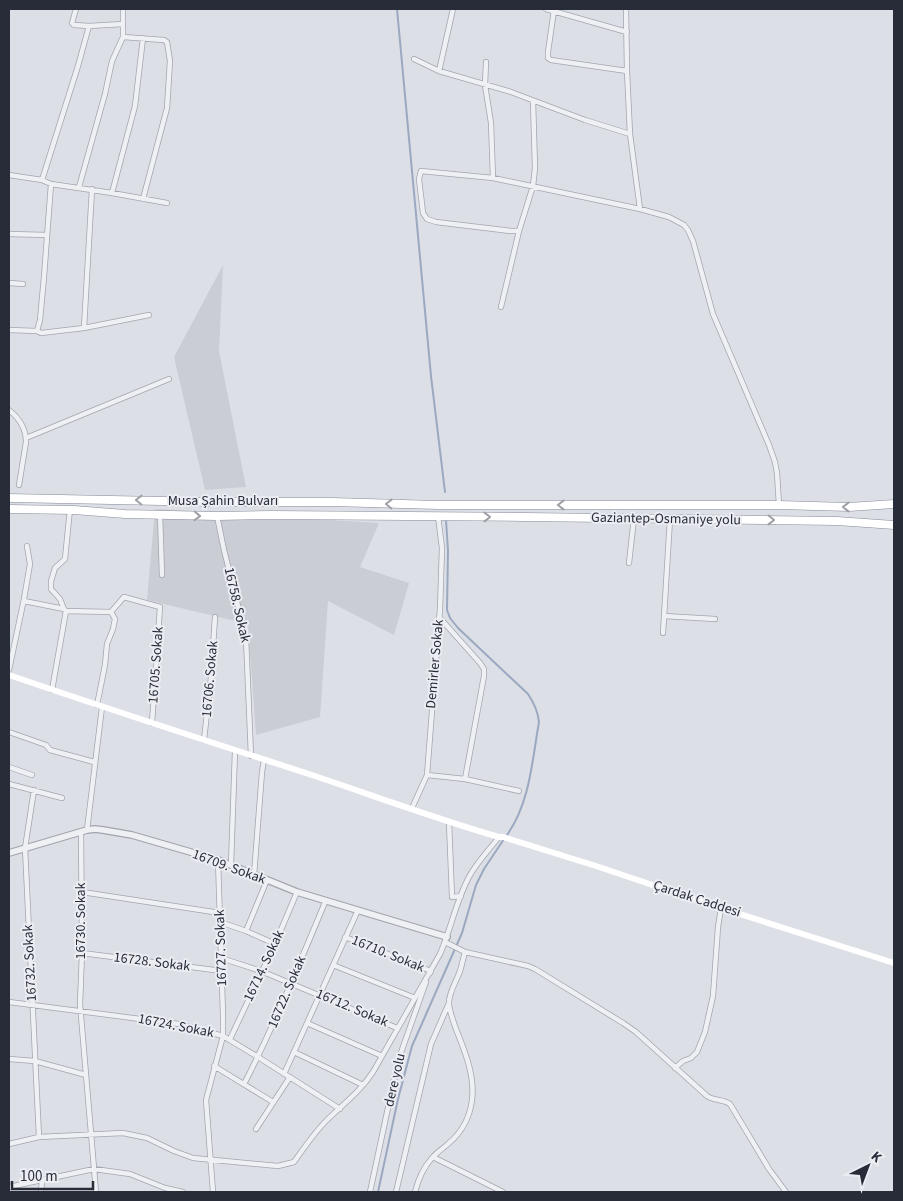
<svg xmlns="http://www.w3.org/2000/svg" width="903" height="1201" font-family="'Source Sans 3',sans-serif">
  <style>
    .built { fill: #cbcdd5 }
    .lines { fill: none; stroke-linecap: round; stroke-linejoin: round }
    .stream { stroke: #9ba8c1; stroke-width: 2 }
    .minor-casing { stroke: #a2a6ae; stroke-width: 6 }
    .tertiary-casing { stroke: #a2a6ae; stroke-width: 8 }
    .trunk-casing { stroke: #868b99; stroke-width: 9 }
    .minor { stroke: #eef0f3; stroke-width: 4.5 }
    .tertiary { stroke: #eef0f3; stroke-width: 5.5 }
    .secondary { stroke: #fff; stroke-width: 6 }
    .trunk { stroke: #fff; stroke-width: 8 }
    .oneway { stroke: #9ea0a6 }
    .labels { text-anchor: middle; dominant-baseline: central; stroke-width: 4; stroke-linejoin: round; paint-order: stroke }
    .street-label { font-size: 14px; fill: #282c39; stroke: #ebedf3 }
  </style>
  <rect width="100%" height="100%" fill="#dcdfe5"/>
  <!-- built -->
  <path class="built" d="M 223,265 L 219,351 L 246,487 L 205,490 L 174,357 Z
    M 155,509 L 379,523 L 360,567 L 409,583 L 394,635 L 328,601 L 320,717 L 256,735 L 248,624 L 147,600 Z"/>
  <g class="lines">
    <!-- stream -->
    <path class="stream" d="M 397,9 L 431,376 L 445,492
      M 446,520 L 448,551 L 447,610 L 450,618 L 458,628 L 528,694 C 534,703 538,711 539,722 C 532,761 530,803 507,835
      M 378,1192 L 398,1099 L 412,1046 L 462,933 L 476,885 L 484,869 L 504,839"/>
    <!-- minor casing -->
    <g class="minor-casing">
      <path id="minor" d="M 76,9 L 72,23 L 74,25 L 89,26 L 123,24
        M 546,9 L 627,32
        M 626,9 L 627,71 L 630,134 L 640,209
        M 554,10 L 548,52 L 548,58 L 551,60 L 627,71
        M 123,37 L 164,40 L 167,42 L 170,61 L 167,108 L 143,199
        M 414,59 L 439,71 L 511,92 L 585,120 L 630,134
        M 486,62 L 485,85 L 491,123 L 493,178
        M 439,71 L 453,9
        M 9,175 L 42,180 L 51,184 L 112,193 L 167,203
        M 42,180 L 78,66 L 89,26
        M 79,187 L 105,94 L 112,61 L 123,37 L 123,9
        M 112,193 L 135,106 L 143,38
        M 519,231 L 511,231 L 436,222 L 427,219 L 423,213 L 419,179 L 421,171 L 493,178 L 640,209 L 669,217 L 684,225 L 688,230 L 693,241 L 713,314 L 769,445 L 775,462 L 777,473 L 779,505
        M 9,234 L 47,235
        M 9,283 L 23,284
        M 501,307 L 519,231 L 533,186 L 535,168 L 533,101
        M 84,328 L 92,189
        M 9,330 L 37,331 L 41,333 L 84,328 L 149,315
        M 37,331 L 40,320 L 44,277 L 51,184
        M 9,410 C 19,418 26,428 26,442 L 19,485
        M 26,438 L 169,379
        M 160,515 L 162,575
        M 217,516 L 224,550 L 246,638 L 251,756
        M 629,563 L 634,518
        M 24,601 L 64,609 L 66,611 L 111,612 L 124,597 L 160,607 L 152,723
        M 64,609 L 60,599 L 51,589 L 51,581 L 55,568 L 65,559 L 70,509
        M 664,616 L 715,619
        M 439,617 L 480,663 L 484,669 L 484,676 L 465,779
        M 663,633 L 670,519
        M 9,670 L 24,599 L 30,564 L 27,546
        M 52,690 L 66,611
        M 97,705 L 105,665 L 107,644 L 113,629 L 115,619 L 111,612
        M 9,732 L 46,745 L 50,750 L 94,762
        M 204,740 L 211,677 L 215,617
        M 9,767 L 32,775
        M 427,775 L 465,779 L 519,791
        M 9,784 L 62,798
        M 34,790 L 25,848 L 39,1137
        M 412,808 L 427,775 L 440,609 L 442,548 L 438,516
        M 449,822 L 452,897 L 461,896
        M 87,830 L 102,707
        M 81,831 L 82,953 L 80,1004 L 96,1192
        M 231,865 L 235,751
        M 254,875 L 262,772 L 264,760
        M 82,892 L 220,913
        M 220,922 L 246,931 L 275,944
        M 246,931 L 267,880
        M 345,937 L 431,971 L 430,973
        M 445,942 L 465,952 L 528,966 L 535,969 L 623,1023 L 636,1032 L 707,1096 C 714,1101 723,1099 730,1104 L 769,1169 L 786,1192
        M 82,953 L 222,971
        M 221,958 L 261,971 L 397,1028
        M 333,965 L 415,998
        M 9,1002 L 179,1024 L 223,1036 L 258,1057 L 340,1109
        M 307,1023 L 382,1056
        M 230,1039 L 275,944 L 297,892
        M 294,1052 L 363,1085
        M 9,1059 L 35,1061 L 86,1075
        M 214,1066 L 273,1102
        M 675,1068 L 683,1061 L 691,1058 L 697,1052 L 705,1032 L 713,996 L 718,927 L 721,908
        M 284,1074 L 358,910
        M 244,1084 C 275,1024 300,962 326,900
        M 256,1129 L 290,1077
        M 9,1144 L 39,1137 L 123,1133 L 147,1138 L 174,1151 L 193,1158 L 278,1166 L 294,1162 C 304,1148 314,1133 326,1121 C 342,1105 360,1092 373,1072 L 440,954 C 451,929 456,901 469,877 C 477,862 489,850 499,837
        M 433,1157 L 503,1192
        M 9,1187 L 94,1169 L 130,1174 L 165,1188 L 183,1192
        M 41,1192 L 42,1180
        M 213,1192 L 206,1100 L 223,1036 L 223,1015 L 218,860
        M 370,1192 L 398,1061 L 426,982
        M 396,1192 L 431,1044 L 449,1003
        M 415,1192 C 418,1180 423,1168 432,1158 C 437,1152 444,1148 449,1143 C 462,1132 470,1116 472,1100 C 475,1075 465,1052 456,1029 C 454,1023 449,1010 449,1004 C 448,994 457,980 460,971 C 462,965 463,959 465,952"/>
    </g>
    <!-- tertiary casing -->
    <g class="tertiary-casing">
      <path id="tertiary" d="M 9,853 L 87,830 L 95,829 L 103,830 L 132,835 L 218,860 L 297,892 L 447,937"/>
    </g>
    <!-- trunk casing -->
    <g class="trunk-casing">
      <path id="trunk" d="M 9,498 L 213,502 L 332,502 L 438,505 L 779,505 L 849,507 L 894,504
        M 9,509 L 74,510 L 125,514 L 217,516 L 271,515 L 526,517 L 837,521 L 894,525"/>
    </g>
    <!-- minor -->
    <use href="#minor" class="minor"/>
    <!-- tertiary -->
    <use href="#tertiary" class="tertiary"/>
    <!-- secondary -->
    <path class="secondary" d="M 9,675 C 111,710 213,743 315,776 C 377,797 437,819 499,837 L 503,837 L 596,866 L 721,908 L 894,963"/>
    <!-- trunk -->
    <use href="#trunk" class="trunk"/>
  </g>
  <!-- one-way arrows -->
  <defs><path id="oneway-chevron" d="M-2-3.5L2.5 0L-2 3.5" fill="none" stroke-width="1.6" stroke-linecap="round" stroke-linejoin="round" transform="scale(1.25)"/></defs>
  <g class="oneway">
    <use href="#oneway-chevron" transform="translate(139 500) rotate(-179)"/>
    <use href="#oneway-chevron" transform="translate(389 504) rotate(-179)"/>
    <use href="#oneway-chevron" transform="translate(561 505) rotate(-180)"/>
    <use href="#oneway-chevron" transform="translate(846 507) rotate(180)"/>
    <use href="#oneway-chevron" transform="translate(197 516) rotate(2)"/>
    <use href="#oneway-chevron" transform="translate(487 517)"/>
    <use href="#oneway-chevron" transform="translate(771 520) rotate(1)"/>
  </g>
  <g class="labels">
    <!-- street labels -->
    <g class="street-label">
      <text x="223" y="501">Musa Şahin Bulvarı</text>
      <text transform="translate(666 519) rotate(1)">Gaziantep-Osmaniye yolu</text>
      <text transform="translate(237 605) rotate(77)">16758. Sokak</text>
      <text transform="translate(435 664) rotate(-85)">Demirler Sokak</text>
      <text transform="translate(156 665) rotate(-86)">16705. Sokak</text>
      <text transform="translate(210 679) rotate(-85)">16706. Sokak</text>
      <text transform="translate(229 867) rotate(20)">16709. Sokak</text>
      <text transform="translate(697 899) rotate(18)">Çardak Caddesi</text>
      <text transform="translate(81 921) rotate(-90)">16730. Sokak</text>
      <text transform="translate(221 948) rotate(-92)">16727. Sokak</text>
      <text transform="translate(388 954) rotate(22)">16710. Sokak</text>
      <text transform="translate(152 962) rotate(7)">16728. Sokak</text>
      <text transform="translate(30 963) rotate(-93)">16732. Sokak</text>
      <text transform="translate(264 966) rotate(-65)">16714. Sokak</text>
      <text transform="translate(287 992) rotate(-67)">16722. Sokak</text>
      <text transform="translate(352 1008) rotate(23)">16712. Sokak</text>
      <text transform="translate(176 1026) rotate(11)">16724. Sokak</text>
      <text transform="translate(395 1080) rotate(-77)">dere yolu</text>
    </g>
  </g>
  <!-- border -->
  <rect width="903" height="1201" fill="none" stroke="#282c39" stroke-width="20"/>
  <!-- north arrow -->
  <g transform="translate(868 1166) rotate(42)" stroke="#ebedf3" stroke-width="4" paint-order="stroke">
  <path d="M0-4L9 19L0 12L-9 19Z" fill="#282c39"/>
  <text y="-8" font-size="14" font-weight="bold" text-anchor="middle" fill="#282c39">K</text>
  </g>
  <!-- scale -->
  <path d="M12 1181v8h81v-8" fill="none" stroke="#282c39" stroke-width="2.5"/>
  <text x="20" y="1181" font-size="15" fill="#282c39" stroke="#ebedf3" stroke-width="4" paint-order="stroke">100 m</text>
</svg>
